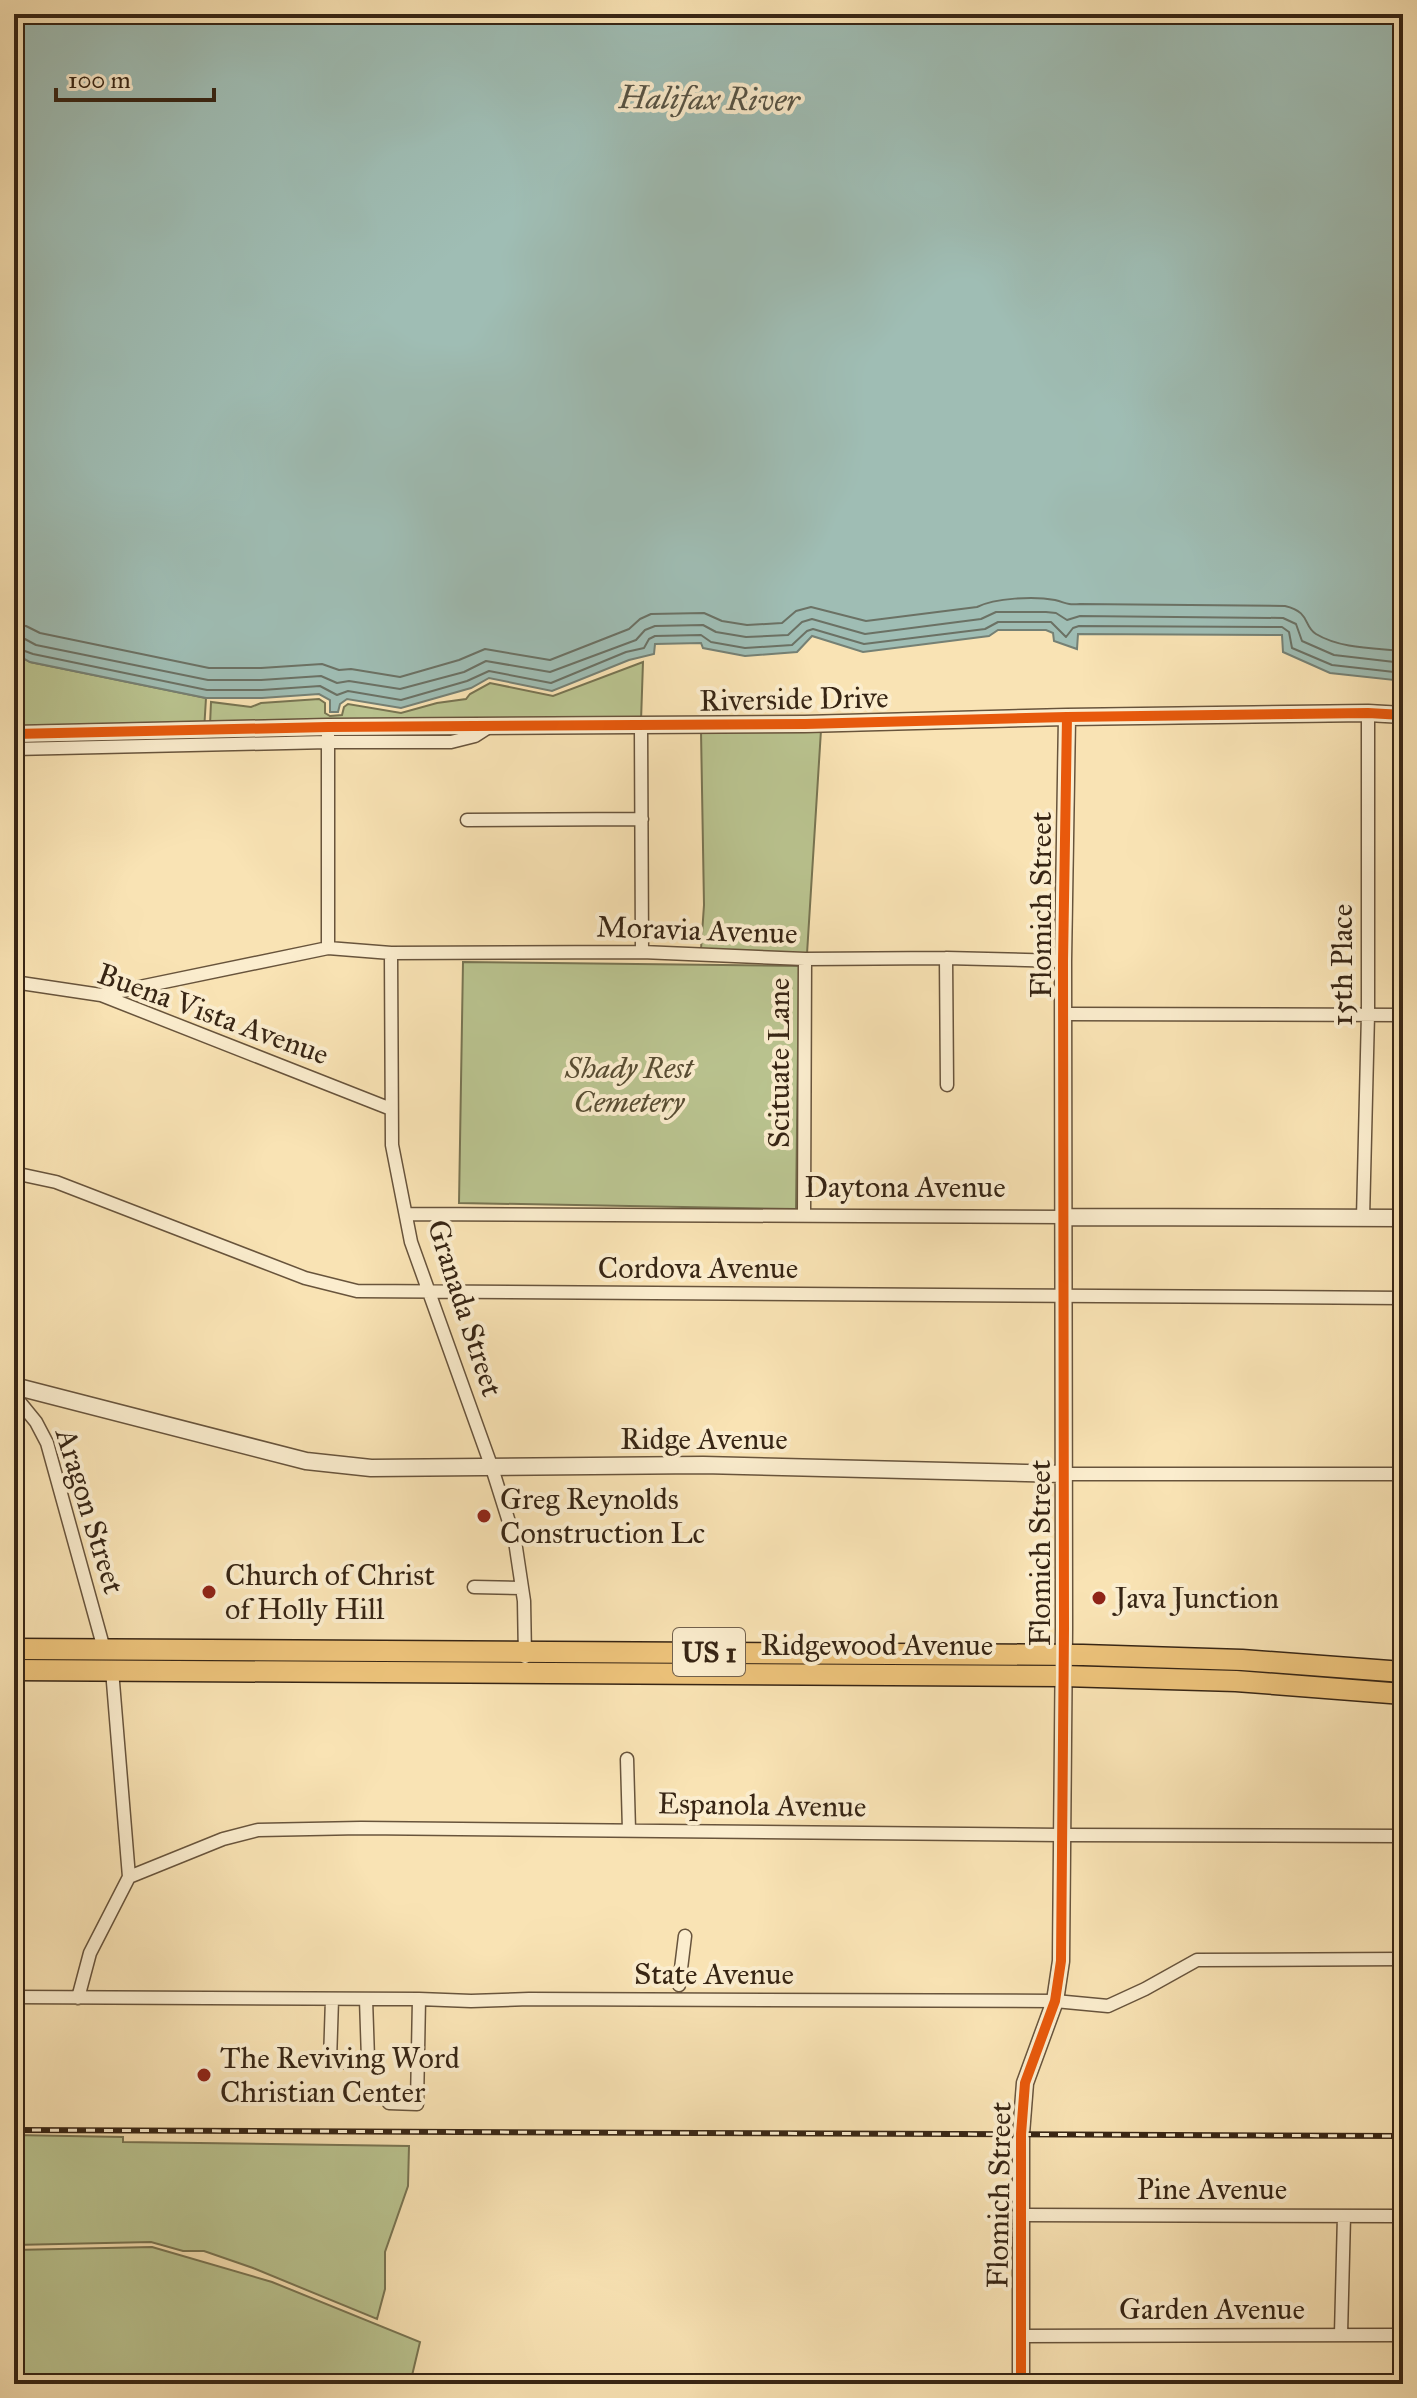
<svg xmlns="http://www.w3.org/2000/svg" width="1417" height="2398" font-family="'IM FELL Great Primer',serif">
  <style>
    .green { fill: #bac490; stroke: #787452; stroke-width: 2 }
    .water { fill: #9fbdb4; stroke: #758074; stroke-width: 2 }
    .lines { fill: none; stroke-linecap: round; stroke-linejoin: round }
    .shore { stroke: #6b7164; stroke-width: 2 }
    .minor-casing { stroke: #68543c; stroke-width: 15 }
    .tertiary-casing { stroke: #68543c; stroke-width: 19 }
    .primary-casing { stroke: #372514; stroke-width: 23 }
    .minor { stroke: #fbedce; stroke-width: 12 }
    .tertiary { stroke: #fbedce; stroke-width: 16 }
    .primary { stroke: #ecc27a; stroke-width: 20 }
    .rail-casing { stroke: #372514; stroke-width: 6 }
    .rail { stroke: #fbedce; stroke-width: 3; stroke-dasharray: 9; stroke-linecap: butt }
    .cycleway-casing { stroke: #fbedce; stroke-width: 15 }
    .cycleway { stroke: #e8590c; stroke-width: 10 }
    .poi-dot { fill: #8f2418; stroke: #fbedce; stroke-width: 3 }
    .labels { text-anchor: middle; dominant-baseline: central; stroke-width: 8; stroke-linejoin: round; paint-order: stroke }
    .shield { fill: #fbedce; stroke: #72614c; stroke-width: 2 }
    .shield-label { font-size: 28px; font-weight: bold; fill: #372514 }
    .street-label { font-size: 30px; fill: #372514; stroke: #fbedce }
    .park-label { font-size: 30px; font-style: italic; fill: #584d33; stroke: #fbedce }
    .poi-label { font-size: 30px; fill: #372514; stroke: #fbedce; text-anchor: start }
    .water-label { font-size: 32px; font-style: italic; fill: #565344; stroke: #fbedce }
  </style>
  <rect width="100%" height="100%" fill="#f9e3b4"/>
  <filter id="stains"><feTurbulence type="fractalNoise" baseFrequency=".0025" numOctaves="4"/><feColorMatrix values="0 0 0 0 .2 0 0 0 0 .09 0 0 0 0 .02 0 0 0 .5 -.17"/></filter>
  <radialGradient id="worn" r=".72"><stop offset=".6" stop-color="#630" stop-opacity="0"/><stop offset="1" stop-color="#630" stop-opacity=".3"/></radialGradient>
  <!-- green -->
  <path class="green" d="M 14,653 L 30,662 L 206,698 L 204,731 L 14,734 Z
    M 643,662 L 641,721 L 210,725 L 211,702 L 251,707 L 261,703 L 319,699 L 325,703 L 325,713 L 330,716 L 342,715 L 344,707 L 348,704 L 401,713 L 437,703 L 466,699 L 470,694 L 490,683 L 553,696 Z
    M 821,730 L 807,954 L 701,949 L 704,905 L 701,731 Z
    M 463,962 L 799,966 L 796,1209 L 459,1203 Z
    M 14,2135 L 123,2137 L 123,2142 L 409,2146 L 408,2186 L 385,2252 L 385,2289 L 377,2319 L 253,2268 L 204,2251 L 183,2251 L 151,2242 L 14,2245 Z
    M 152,2247 L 272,2282 L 420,2342 L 410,2384 L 14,2384 L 14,2250 Z"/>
  <!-- water -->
  <path class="water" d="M 14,14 L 1403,14 L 1403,681 L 1330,673 L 1283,652 L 1282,635 L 1078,634 L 1077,649 L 1054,641 L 1053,633 L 1046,630 L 998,630 L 989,636 L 863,652 L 812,636 L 797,652 L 745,656 L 703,648 L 701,643 L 655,644 L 654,654 L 629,660 L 552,691 L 489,678 L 471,688 L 401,708 L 347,699 L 340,704 L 338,712 L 330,712 L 330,700 L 319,694 L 262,698 L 206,698 L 30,662 L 14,653 Z"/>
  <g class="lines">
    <!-- shore -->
    <path class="shore" d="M 14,625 L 26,626 L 40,633 L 209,668 L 261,668 L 322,664 L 339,670 L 351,669 L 400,677 L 459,660 L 485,649 L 550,660 L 629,629 L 640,619 L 651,614 L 704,613 L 722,621 L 747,625 L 782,623 L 796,611 L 811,607 L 866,621 L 977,607 C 995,598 1034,596 1055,600 C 1067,603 1065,605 1080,604 L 1285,606 C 1311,612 1303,626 1316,634 C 1341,649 1375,648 1403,651
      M 14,637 L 23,638 L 36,645 L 208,680 L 261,680 L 321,676 L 337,683 L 349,681 L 400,689 L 464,672 L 486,661 L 550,672 L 636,640 L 645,630 L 655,626 L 703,625 L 716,632 L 746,637 L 788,635 L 802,622 L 812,619 L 865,634 L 981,619 L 996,612 L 1046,612 L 1056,613 L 1067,620 L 1080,616 L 1283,618 L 1296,624 L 1302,641 L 1334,655 L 1403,663
      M 14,647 L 33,654 L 207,690 L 262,690 L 320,686 L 337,695 L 348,691 L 401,700 L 467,681 L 489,671 L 551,683 L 626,652 L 644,648 L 649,639 L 655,636 L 701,635 L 711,642 L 745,648 L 792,645 L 807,631 L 813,629 L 864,644 L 985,629 L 998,622 L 1051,622 L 1066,637 L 1073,628 L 1079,626 L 1282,627 L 1289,632 L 1292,648 L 1332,665 L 1403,673"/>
    <!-- minor casing -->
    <g class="minor-casing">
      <path id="minor" d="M 641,726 L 642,952
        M 328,735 L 328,948
        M 14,749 L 328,742 L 451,742 L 475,736 L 489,727
        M 467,820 L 642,819
        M 391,953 L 392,1145 L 411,1242 L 492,1468 L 515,1541 L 524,1601 L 525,1657
        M 946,958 L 947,1085
        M 14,982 L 101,995 L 391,1109
        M 101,995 L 328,948 L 391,953 L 642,952 L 805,959 L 946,958 L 1063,961
        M 1065,1014 L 1403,1015
        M 14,1173 L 56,1182 L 305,1278 L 357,1291 L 1403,1298
        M 407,1214 L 1064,1217
        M 804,1214 L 805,959
        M 1363,1218 L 1368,1014 L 1368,713
        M 14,1395 L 36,1422 L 47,1443 L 104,1649
        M 1064,1474 L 1403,1474
        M 474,1587 L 522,1588
        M 627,1759 L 629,1830
        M 129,1877 L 223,1839 L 258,1830 L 361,1828 L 1061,1835 L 1403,1836
        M 679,1985 L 685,1936
        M 14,1997 L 419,1999 L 471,2001 L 529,1999 L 1055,2001 L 1108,2006 L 1145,1989 L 1197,1960 L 1403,1959
        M 78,1998 L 90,1953 L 129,1877 L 112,1670
        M 332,1999 L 330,2061 L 359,2064 L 368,2059 L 366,1999
        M 389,2103 L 417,2104 L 419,1999
        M 1022,2215 L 1403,2216
        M 1341,2334 L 1344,2216
        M 1021,2336 L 1403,2335"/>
    </g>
    <!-- tertiary casing -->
    <g class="tertiary-casing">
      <path id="tertiary" d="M 14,734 L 328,727 L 805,724 L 1067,717 L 1368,713 L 1403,715
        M 1064,1217 L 1403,1218
        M 14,1386 L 306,1461 L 371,1468 L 703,1465 L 1064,1474
        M 1021,2384 L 1021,2134 L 1025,2083 L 1055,2001 L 1061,1961 L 1064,1628 L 1063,961 L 1067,717"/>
    </g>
    <!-- primary casing -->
    <g class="primary-casing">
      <path id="primary" d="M 14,1649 L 1083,1655 L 1242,1660 L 1403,1672
        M 14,1670 L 1063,1676 L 1236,1681 L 1403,1694"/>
    </g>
    <!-- minor -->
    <use href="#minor" class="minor"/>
    <!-- tertiary -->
    <use href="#tertiary" class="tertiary"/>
    <!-- primary -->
    <use href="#primary" class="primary"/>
    <!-- rail casing -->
    <g class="rail-casing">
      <path id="rail" d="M 14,2130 L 1403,2136"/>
    </g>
    <!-- rail -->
    <use href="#rail" class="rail"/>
    <!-- cycleway casing -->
    <g class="cycleway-casing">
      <path id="cycleway" d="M 14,734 L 328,727 L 805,724 L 1067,717 L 1368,713 L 1403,715
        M 1021,2384 L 1021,2134 L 1025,2083 L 1055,2001 L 1061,1961 L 1064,1628 L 1063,961 L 1067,717"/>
    </g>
    <!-- cycleway -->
    <use href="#cycleway" class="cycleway"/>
  </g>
  <!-- markers -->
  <g class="poi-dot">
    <circle cx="484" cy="1516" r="8"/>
    <circle cx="209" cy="1592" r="8"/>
    <circle cx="1099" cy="1598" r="8"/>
    <circle cx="204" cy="2075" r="8"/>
  </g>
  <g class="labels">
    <!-- shield labels -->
    <rect class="shield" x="673" y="1628" width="72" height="48" rx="6"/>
    <g class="shield-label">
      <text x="709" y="1652">US 1</text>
    </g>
    <!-- street labels -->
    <g class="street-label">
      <text transform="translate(794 699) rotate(-1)">Riverside Drive</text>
      <text transform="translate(1041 905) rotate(-90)">Flomich Street</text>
      <text transform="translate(697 930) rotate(2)">Moravia Avenue</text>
      <text transform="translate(1342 965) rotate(-90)">15th Place</text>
      <text transform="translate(213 1014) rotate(20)">Buena Vista Avenue</text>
      <text transform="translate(779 1063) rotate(-90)">Scituate Lane</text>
      <text x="905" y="1187">Daytona Avenue</text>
      <text x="698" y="1268">Cordova Avenue</text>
      <text transform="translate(465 1308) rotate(72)">Granada Street</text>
      <text x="704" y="1439">Ridge Avenue</text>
      <text transform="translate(90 1511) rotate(73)">Aragon Street</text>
      <text transform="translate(1040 1553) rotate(-90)">Flomich Street</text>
      <text x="877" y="1645">Ridgewood Avenue</text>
      <text transform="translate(762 1805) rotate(1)">Espanola Avenue</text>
      <text x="714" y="1974">State Avenue</text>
      <text x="1212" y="2189">Pine Avenue</text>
      <text transform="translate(999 2195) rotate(-89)">Flomich Street</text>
      <text x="1212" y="2309">Garden Avenue</text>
    </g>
    <!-- park labels -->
    <g class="park-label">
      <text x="629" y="1068">Shady Rest<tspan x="629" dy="34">Cemetery</tspan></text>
    </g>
    <!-- poi labels -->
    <g class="poi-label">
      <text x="500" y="1499">Greg Reynolds<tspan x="500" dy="34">Construction Lc</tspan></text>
      <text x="225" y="1575">Church of Christ<tspan x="225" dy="34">of Holly Hill</tspan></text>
      <text x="1115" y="1598">Java Junction</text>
      <text x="220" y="2058">The Reviving Word<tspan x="220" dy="34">Christian Center</tspan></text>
    </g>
    <!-- water labels -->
    <g class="water-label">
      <text transform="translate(709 99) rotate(1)">Halifax River</text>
    </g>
  </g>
  <!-- margin -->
  <rect width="1417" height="2398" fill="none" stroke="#f9e3b4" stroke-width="48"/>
  <rect x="16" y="16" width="1385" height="2366" fill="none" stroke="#372514" stroke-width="4"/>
  <rect x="24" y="24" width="1369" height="2350" fill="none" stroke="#372514" stroke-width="2"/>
  <!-- scale -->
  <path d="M56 88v12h158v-12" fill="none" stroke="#372514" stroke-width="4"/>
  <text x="68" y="88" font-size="24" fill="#372514" stroke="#fbedce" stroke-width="6" paint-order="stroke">100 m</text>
  <rect width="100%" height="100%" filter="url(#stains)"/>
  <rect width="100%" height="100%" fill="url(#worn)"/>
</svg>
